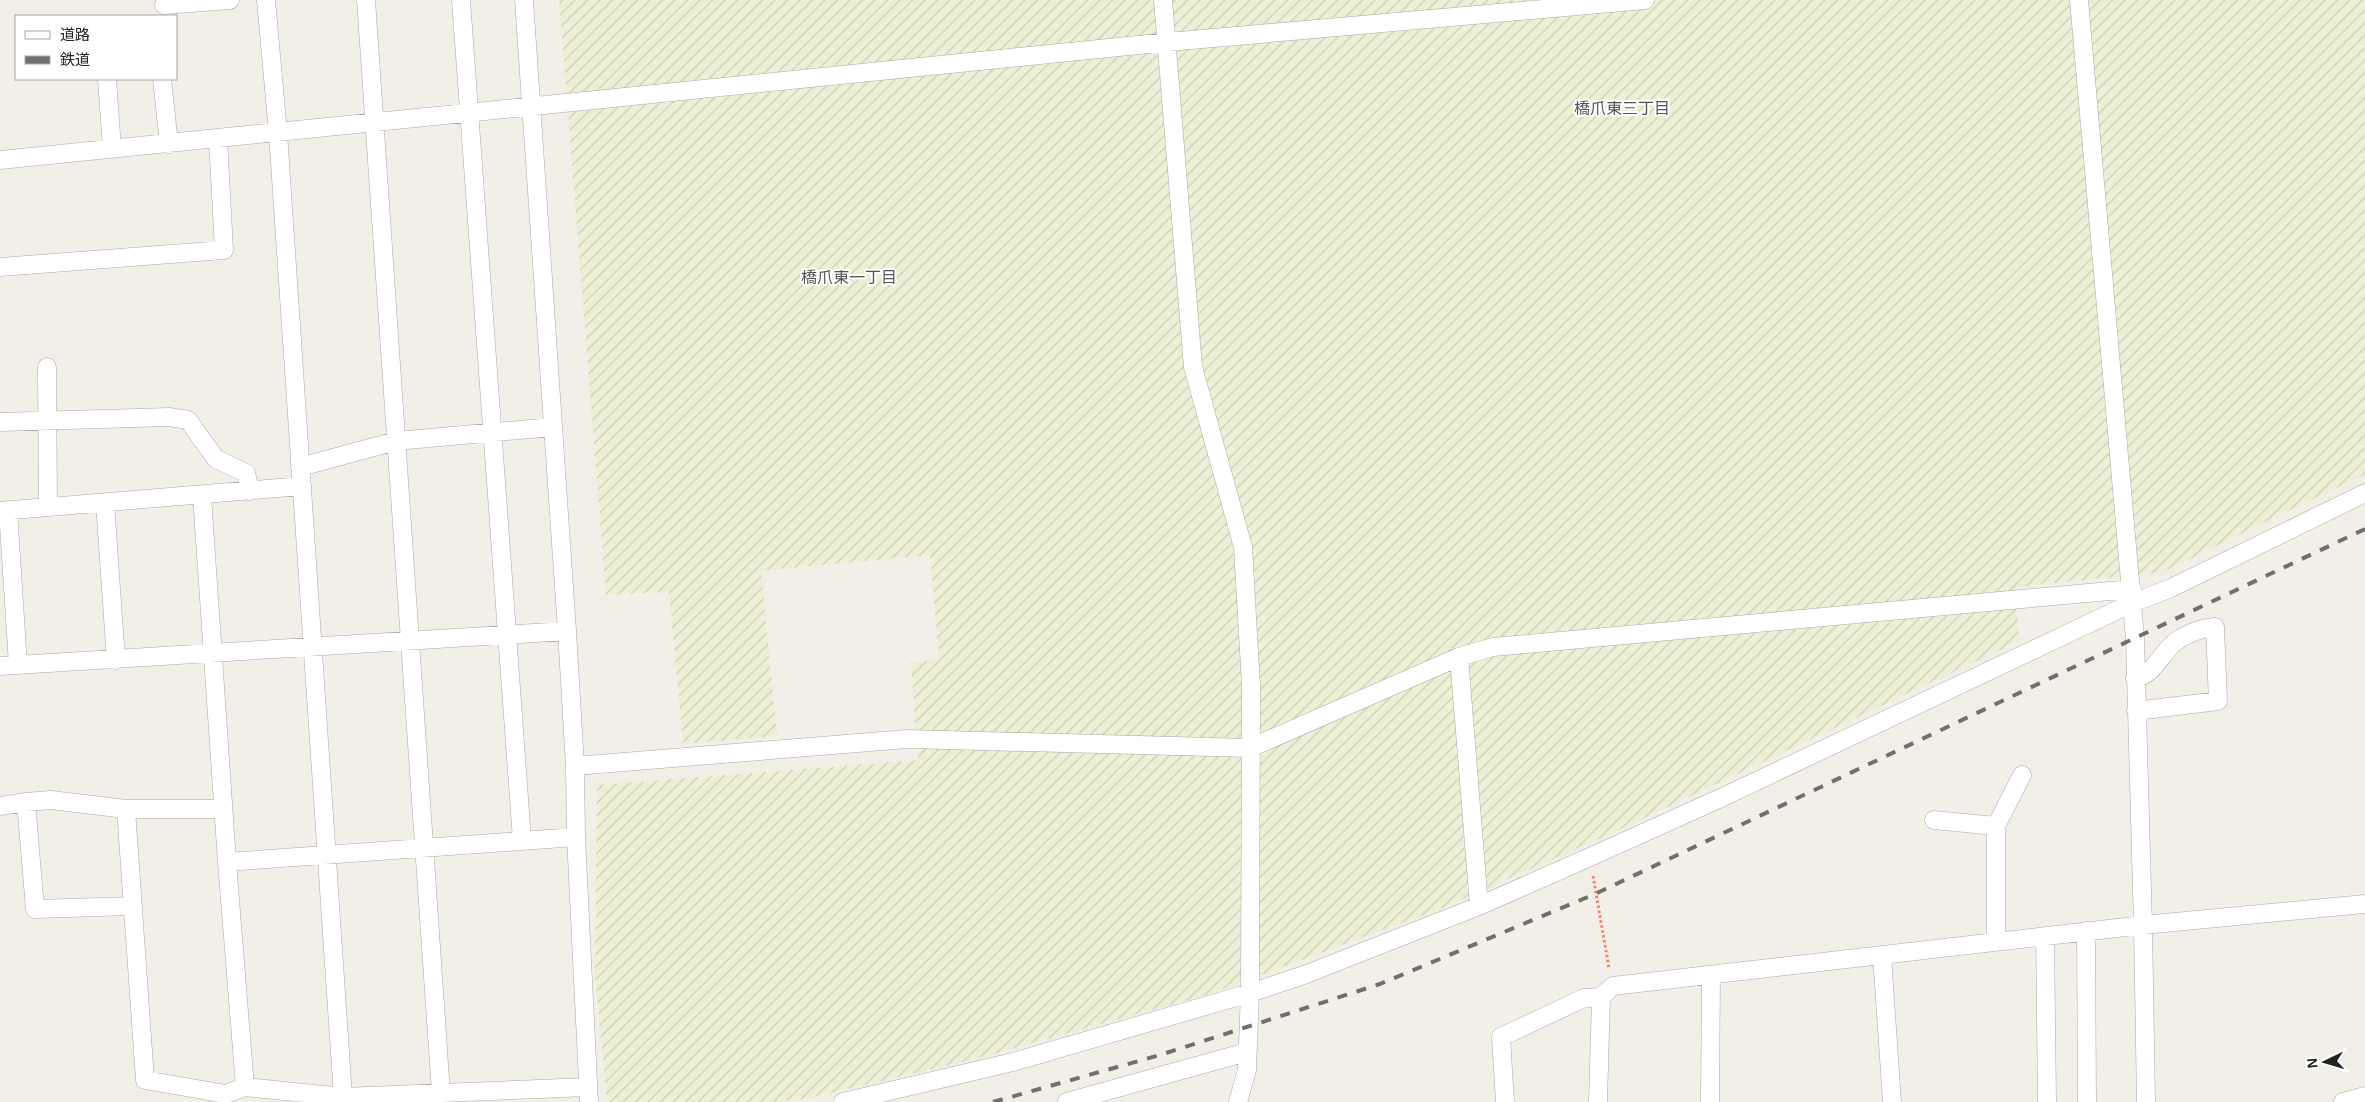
<svg xmlns="http://www.w3.org/2000/svg" width="2365" height="1102" font-family="Arial,'Noto Sans JP',sans-serif">
  <style>
    .farmland { fill: url(#farmland-furrows) }
    .lines { fill: none; stroke-linecap: round; stroke-linejoin: round }
    .street-casing { stroke: #a9a9a9; stroke-width: 19 }
    .path { stroke: #fa8072; stroke-width: 3; stroke-dasharray: 2.5 2.5; stroke-linecap: butt }
    .street { stroke: #fff; stroke-width: 18 }
    .rail { stroke: #707070; stroke-width: 4; stroke-dasharray: 10 10; stroke-linecap: butt }
    .labels { text-anchor: middle; dominant-baseline: central; stroke-width: 4; stroke-linejoin: round; paint-order: stroke }
    .neighbourhood-label { font-size: 16px; fill: #555; stroke: #fff }
  </style>
  <defs>
    <pattern id="farmland-furrows" width="10" height="10" patternUnits="userSpaceOnUse" patternTransform="scale(1.25)"><rect width="10" height="10" fill="#eef0d5"/><path d="M-1 1l2-2M0 10L10 0M9 11l2-2" fill="none" stroke="#ccceb7"/></pattern>
  </defs>
  <rect width="100%" height="100%" fill="#f2efe9"/>
  <!-- farmland -->
  <path class="farmland" d="M 559,0 L 2365,0 L 2365,474 L 2163,572 L 2016,587 L 2019,641 L 1619,830 L 1445,907 L 1213,993 L 979,1058 L 810,1098 L 778,1102 L 607,1102 L 595,978 L 597,785 L 918,760 L 911,663 L 939,659 L 930,555 L 761,571 L 777,736 L 683,744 L 669,592 L 606,595 Z"/>
  <g class="lines">
    <!-- street casing -->
    <g class="street-casing">
      <path id="street" d="M 266,0 L 278,133 L 343,1097
        M 366,0 L 441,1093
        M 461,0 L 522,840
        M 524,0 L 567,631 L 575,766 L 576,837
        M 1163,0 L 1193,367 L 1243,547 L 1251,686 L 1250,993 L 1247,1070 L 1238,1102
        M 2079,0 L 2135,638 L 2143,925 L 2146,1102
        M 164,5 L 230,0
        M 107,79 L 112,149
        M 162,79 L 169,144
        M 0,160 L 1168,42 L 1645,0
        M 0,267 L 224,250 L 218,139
        M 47,367 L 48,507
        M 0,422 L 169,417 L 188,420 L 216,459 L 246,473 L 250,491
        M 300,467 L 396,441 L 553,427
        M 202,496 L 227,862 L 245,1087
        M 105,503 L 116,660
        M 8,510 L 18,665
        M 0,511 L 302,486
        M 1459,657 L 1479,906
        M 0,666 C 189,656 378,641 567,631
        M 2135,678 C 2152,676 2160,656 2172,645 C 2182,635 2201,628 2215,627 L 2218,701 L 2136,711
        M 575,766 L 907,739 L 1250,748 L 1459,657 L 1493,647 L 2132,589
        M 0,806 L 26,802
        M 126,809 L 223,809
        M 1934,820 L 1996,826
        M 227,862 L 576,837 L 589,1102
        M 132,906 L 35,909 L 26,802 L 51,800 L 126,809 L 145,1080 L 226,1094 L 245,1087 L 343,1097 L 587,1087
        M 2086,931 L 2087,1102
        M 2045,936 L 2047,1102
        M 1996,942 L 1996,826 L 2022,775
        M 1882,955 L 1892,1102
        M 843,1102 L 1013,1062 L 1250,993 L 1304,975 L 1479,906 L 1590,857 L 1723,797 L 2132,603 L 2171,588 L 2365,493
        M 1067,1102 L 1247,1052
        M 1505,1102 L 1501,1037 L 1584,998 L 1601,997
        M 1598,1102 L 1601,997 L 1613,986 L 2143,925 L 2365,904
        M 1710,1102 L 1711,975
        M 2343,1102 L 2365,1096"/>
    </g>
    <!-- path -->
    <path class="path" d="M 1593,876 L 1609,968"/>
    <!-- street -->
    <use href="#street" class="street"/>
    <!-- rail -->
    <path class="rail" d="M 993,1102 L 1160,1055 L 1380,984 L 1595,894 L 2365,529"/>
  </g>
  <g class="labels">
    <!-- neighbourhood labels -->
    <g class="neighbourhood-label">
      <text x="1622" y="108">橋爪東三丁目</text>
      <text x="849" y="277">橋爪東一丁目</text>
    </g>
  </g>
  <!-- legend -->
  <rect x="15" y="15" width="162" height="65" fill="#ffffff" stroke="#a7a7a7"/>
  <rect x="25" y="31" width="25" height="8" fill="#ffffff" stroke="#a7a7a7"/>
  <text x="60" y="40" font-size="15" fill="#222222">道路</text>
  <rect x="25" y="56" width="25" height="8" fill="#707070" stroke="#a7a7a7"/>
  <text x="60" y="65" font-size="15" fill="#222222">鉄道</text>
  <!-- north arrow -->
  <g transform="translate(2325 1062) rotate(265)" stroke="#ffffff" stroke-width="4" paint-order="stroke">
  <path d="M0-4L9 19L0 12L-9 19Z" fill="#222222"/>
  <text y="-8" font-size="14" font-weight="bold" text-anchor="middle" fill="#222222">N</text>
  </g>
</svg>
